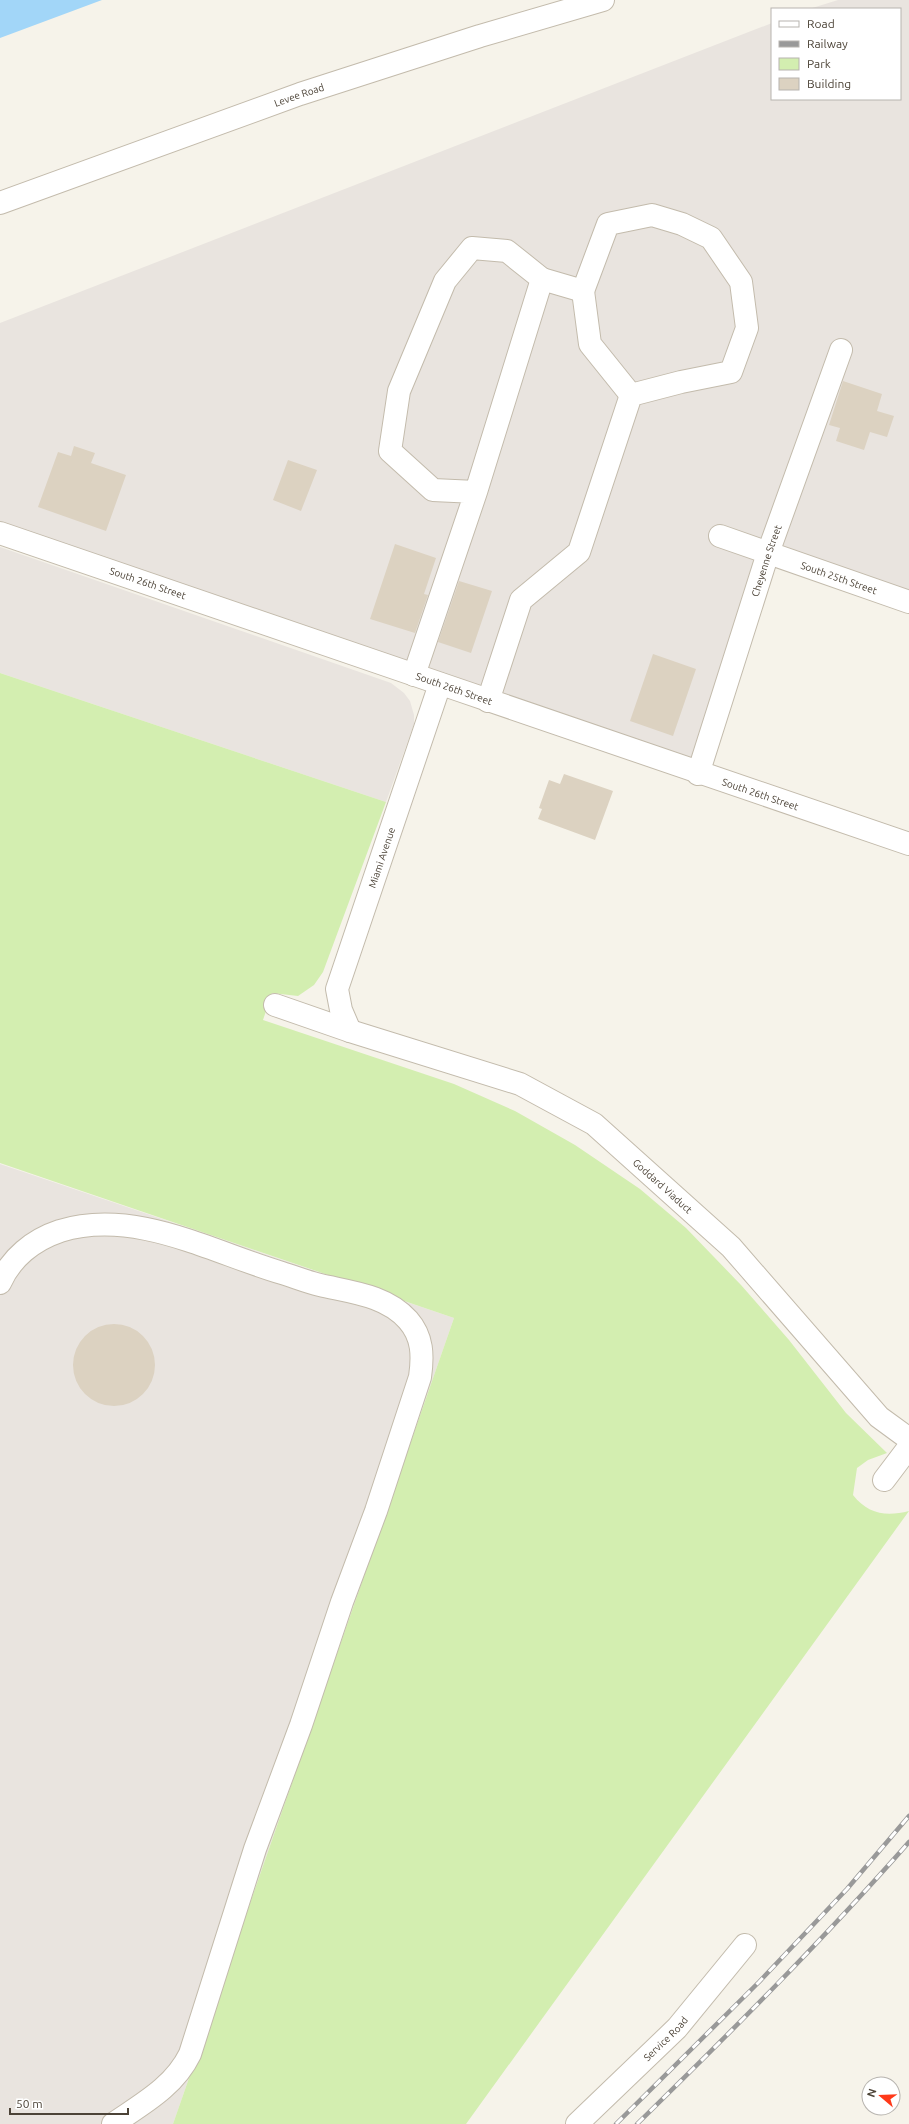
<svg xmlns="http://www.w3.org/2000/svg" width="909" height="2124" font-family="Ubuntu,sans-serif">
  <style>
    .industrial { fill: #e9e4df }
    .green { fill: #d3eeb0 }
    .water { fill: #a2d6f8 }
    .building { fill: #dcd2c1 }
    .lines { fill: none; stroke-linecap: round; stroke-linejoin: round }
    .minor-casing { stroke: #c3bbac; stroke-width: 24 }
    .minor { stroke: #fff; stroke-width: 22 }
    .rail-casing { stroke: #999; stroke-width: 4.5 }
    .rail { stroke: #fff; stroke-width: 3; stroke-dasharray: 9; stroke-linecap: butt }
    .labels { text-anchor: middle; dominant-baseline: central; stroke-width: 3; stroke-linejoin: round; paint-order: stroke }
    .street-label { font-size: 10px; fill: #4c4337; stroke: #fff }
  </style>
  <rect width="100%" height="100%" fill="#f6f3ea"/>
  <!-- industrial -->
  <path class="industrial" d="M 838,0 L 909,0 L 909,595 L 765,544 L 692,756 L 686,760 L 680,759 L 0,521 L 0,323 L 772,23 L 772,99 L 900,99 L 900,9 L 809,9 Z
    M 0,547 L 391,683 L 404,693 L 410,701 L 414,715 L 414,724 L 386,802 L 0,673 Z
    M 0,1164 L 454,1318 L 173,2124 L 0,2124 Z"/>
  <!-- green -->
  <path class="green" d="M 0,673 L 386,802 L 323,972 L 314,985 L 298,996 L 272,993 L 263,1020 L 454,1084 L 515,1111 L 575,1145 L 640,1189 L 686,1228 L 741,1285 L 789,1340 L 846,1413 L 887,1453 L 868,1460 L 857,1468 L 853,1495 C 868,1514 886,1517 909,1511 L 466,2124 L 173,2124 L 454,1318 L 0,1163 Z"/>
  <!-- water -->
  <path class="water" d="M 0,0 L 102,0 L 0,38 Z"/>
  <!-- building -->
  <path class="building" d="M 843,381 L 882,394 L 877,411 L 894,416 L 887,437 L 870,432 L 864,450 L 836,441 L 840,428 L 829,425 Z
    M 74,446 L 95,453 L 91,463 L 126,475 L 106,531 L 38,507 L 58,452 L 71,456 Z
    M 288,460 L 317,470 L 301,511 L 273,500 Z
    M 395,544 L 436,558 L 424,594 L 428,595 L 415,633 L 370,619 Z
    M 459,581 L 492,591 L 471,653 L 438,642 Z
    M 653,654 L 696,669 L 673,736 L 630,721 Z
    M 564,774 L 613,791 L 595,840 L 538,819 L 542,809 L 539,808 L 549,780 L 560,784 Z
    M73 1365a41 41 0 1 1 82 0a41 41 0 1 1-82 0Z"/>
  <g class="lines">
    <!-- minor casing -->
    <g class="minor-casing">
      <g id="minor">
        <path id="s1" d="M 0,203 L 300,94 L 480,36 L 603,0"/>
        <path d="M 583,291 L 590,344 L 631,395"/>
        <path id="s2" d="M 0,533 C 304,634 605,743 909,844"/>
        <path id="s3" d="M 720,536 L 909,602"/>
        <path d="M 414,675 L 476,492 L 433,490 L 390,451 L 399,391 L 445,281 L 472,248 L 507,251 L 542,279 L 476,492"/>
        <path d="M 488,701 L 521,600 L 579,552 L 631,395 L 681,382 L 731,372 L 747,328 L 741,282 L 711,238 L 682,224 L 652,215 L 608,224 L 583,291 L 542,279"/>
        <path id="s4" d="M 698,774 L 768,553 L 841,350"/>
        <path id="s5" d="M 275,1005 L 350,1031 L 520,1084 L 594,1124 L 731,1247 L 879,1417 L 909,1439"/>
        <path id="s6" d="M 350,1031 L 341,1010 L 337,989 L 440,684"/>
        <path d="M 0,1283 C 11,1258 33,1240 60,1231 C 135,1208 211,1252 282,1273 C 295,1277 307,1282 320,1285 C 350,1292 386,1295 408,1320 C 423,1337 423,1356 420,1377 L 376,1511 L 342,1602 L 301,1725 L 255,1849 L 190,2054 C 174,2087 142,2104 113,2124"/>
        <path d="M 884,1480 L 909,1447"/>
        <path id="s7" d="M 577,2124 L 677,2028 L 745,1945"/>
      </g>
    </g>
    <!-- minor -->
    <use href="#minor" class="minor"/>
    <!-- rail casing -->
    <g class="rail-casing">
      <path id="rail" d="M 616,2124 L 759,1982 L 847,1889 L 909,1816
        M 637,2124 C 731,2032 823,1940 909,1842"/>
    </g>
    <!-- rail -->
    <use href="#rail" class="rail"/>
  </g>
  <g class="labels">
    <!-- street labels -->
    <g class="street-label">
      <text stroke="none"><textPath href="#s1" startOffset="318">Levee Road</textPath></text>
      <text stroke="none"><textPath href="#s4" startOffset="224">Cheyenne Street</textPath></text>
      <text stroke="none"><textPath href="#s3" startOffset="126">South 25th Street</textPath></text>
      <text stroke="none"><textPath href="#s2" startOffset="156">South 26th Street</textPath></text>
      <text stroke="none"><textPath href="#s2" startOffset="480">South 26th Street</textPath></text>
      <text stroke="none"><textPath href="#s2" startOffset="804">South 26th Street</textPath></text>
      <text stroke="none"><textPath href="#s6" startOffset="183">Miami Avenue</textPath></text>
      <text stroke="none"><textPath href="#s5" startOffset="434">Goddard Viaduct</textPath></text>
      <text stroke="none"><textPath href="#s7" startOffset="123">Service Road</textPath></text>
    </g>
  </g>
  <!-- legend -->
  <rect x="771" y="8" width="130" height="92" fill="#ffffff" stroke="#b7b4af"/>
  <rect x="779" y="21" width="20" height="6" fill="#ffffff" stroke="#b7b4af"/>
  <text x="807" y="28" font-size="12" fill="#4c4337">Road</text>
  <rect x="779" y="41" width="20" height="6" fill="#999999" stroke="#b7b4af"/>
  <text x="807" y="48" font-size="12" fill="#4c4337">Railway</text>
  <rect x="779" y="58" width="20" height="12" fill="#d3eeb0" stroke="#b7b4af"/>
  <text x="807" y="68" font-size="12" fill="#4c4337">Park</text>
  <rect x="779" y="78" width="20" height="12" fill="#dcd2c1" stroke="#b7b4af"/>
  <text x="807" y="88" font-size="12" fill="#4c4337">Building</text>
  <!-- north arrow -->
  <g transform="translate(881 2096) rotate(289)"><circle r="19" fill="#ffffff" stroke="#b7b4af"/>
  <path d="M0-3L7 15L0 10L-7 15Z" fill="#ff3919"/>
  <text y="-6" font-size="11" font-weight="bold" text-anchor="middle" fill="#4c4337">N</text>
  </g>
  <!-- scale -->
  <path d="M10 2108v6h118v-6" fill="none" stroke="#4c4337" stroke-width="2"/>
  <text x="16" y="2108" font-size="12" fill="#4c4337" stroke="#ffffff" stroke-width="3" paint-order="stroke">50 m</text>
</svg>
